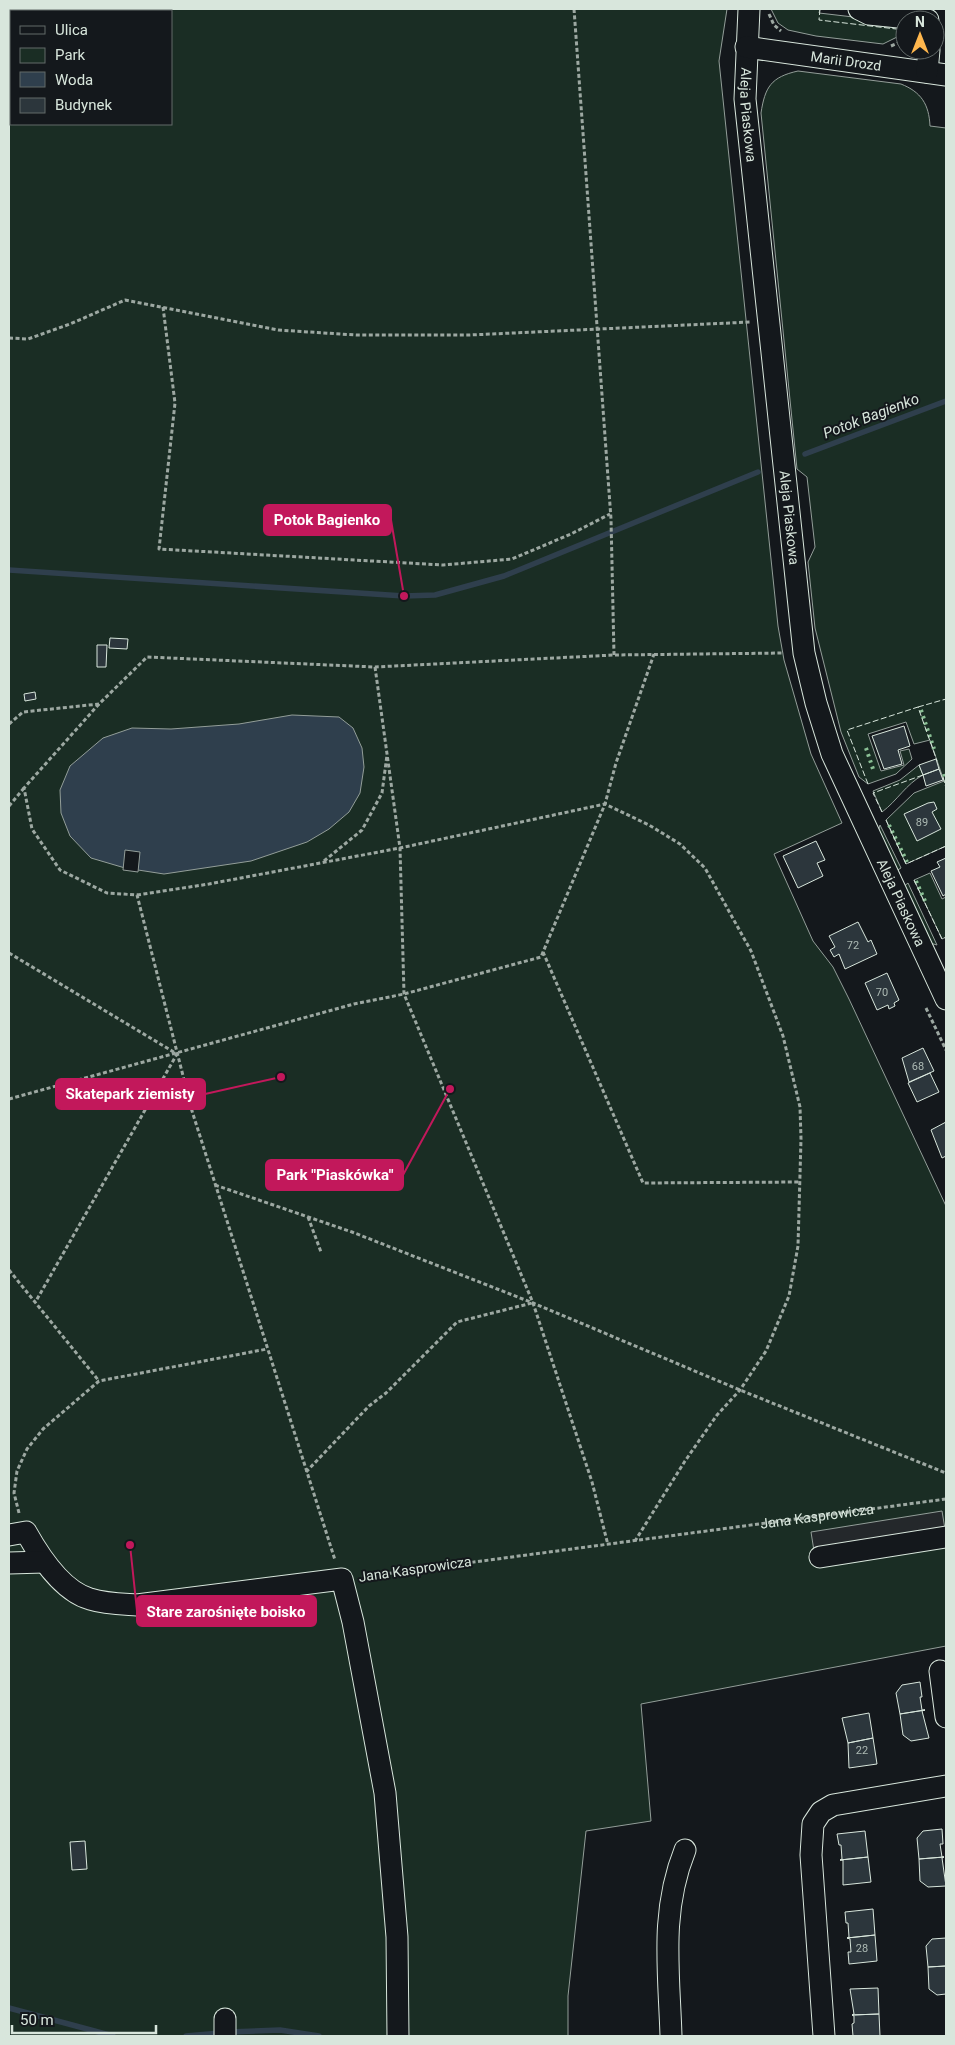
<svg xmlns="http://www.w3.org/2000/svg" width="955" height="2045" font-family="Roboto,sans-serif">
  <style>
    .green { fill: #1a2d24; stroke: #939e99; fill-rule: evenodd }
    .parking { fill: #24282b; stroke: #939e99 }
    .water { fill: #2f3f4d; stroke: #939e99 }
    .pier { fill: #14181c; stroke: #939e99 }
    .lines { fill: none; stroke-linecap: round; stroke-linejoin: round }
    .stream { stroke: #2f3f4d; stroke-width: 5.5 }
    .building { fill: #2c363c; stroke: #d8e6dc }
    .minor-casing { stroke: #d8e6dc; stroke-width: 23 }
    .path { stroke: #9da8a2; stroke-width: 3; stroke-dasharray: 4 2.5; stroke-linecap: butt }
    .minor { stroke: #14181c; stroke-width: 21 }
    .hedge { stroke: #8ac095; stroke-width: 4; stroke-dasharray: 2.5 4; stroke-linecap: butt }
    .fence { stroke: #d8e6dc; stroke-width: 1; stroke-dasharray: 6 2.5; stroke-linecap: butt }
    .labels { text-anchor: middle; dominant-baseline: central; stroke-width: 4; stroke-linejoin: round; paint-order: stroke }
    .number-label { font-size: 11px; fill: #adbab4 }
    .street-label { font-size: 14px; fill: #d8e6dc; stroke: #14181c }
    .water-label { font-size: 15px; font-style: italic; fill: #d8e6dc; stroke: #14181c }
    .leader { fill: none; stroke: #c2185b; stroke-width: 2 }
    .callout-dot { fill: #c2185b; stroke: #14181c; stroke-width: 2 }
    .callout { fill: #c2185b; stroke: #c2185b; stroke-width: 2 }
    .callout-label { font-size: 15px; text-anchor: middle; font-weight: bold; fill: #fff }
  </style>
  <rect width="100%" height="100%" fill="#14181c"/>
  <!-- green -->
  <path class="green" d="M 9,9 L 727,9 L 719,61 L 778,626 L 784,660 L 811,754 L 842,823 L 774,854 L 813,941 L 833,967 L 849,999 L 946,1206 L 946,1646 L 641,1704 L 651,1821 L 586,1831 L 568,1996 L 568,2036 L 9,2036 ZM 11,11 L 171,11 L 171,124 L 11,124 Z
    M 771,9 L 820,9 L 819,13 L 905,23 L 905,33 L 883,44 L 816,36 L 788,30 L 778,23 Z
    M 798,71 L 901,84 C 921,92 929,104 930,126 L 946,128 L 946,846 L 906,864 L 886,820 L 914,793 L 944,781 L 930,740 L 914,744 L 906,722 L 868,734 L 881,771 L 904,765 L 900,751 L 909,749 L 912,759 L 896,774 L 868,784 L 859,777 L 841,732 L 815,628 L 808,562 L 815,547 L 807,477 L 797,469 L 761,113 C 765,87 771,77 798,71 Z
    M 919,765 L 923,775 C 906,784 897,801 882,812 L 873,791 L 900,780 Z
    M 880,825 L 901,868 L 896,871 L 878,832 Z
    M 930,873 L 942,899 L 946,897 L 946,937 L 942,939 L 914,880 Z
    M 908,883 L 937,945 L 930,943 L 903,887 Z"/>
  <!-- parking -->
  <path class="parking" d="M 942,1511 L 945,1529 L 814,1551 L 811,1532 Z
    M 301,1592 L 303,1606 L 175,1621 L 174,1606 Z"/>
  <!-- water -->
  <path class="water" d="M 292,715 L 339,717 L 353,728 L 362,748 L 364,767 L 360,793 L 349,812 L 329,829 L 307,842 L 251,861 L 164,874 L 125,868 L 91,858 L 70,836 L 61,813 L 60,790 L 70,766 L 103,738 L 132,728 L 171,729 L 239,724 Z"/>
  <!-- pier -->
  <path class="pier" d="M 125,850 L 140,852 L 138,872 L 123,870 Z"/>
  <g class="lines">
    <!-- stream -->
    <path class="stream" d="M 805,454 L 946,401
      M 9,570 L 404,596 L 435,595 L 504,576 L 758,472
      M 9,2008 L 113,2036
      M 229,2032 L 280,2030 L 319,2036
      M 186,2036 L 220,2033"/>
  </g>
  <!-- building -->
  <path class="building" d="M 110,638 L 128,639 L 127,649 L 109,648 Z
    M 97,645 L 107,645 L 106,667 L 97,667 Z
    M 35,692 L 36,699 L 25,701 L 24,694 Z
    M 904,726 L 910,746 L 898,750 L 902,764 L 884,769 L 872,736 Z
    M 936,759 L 939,769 L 923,775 L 919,765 Z
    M 939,769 L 943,780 L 926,786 L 923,775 Z
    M 934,802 L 937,809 L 932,812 L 941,829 L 917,841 L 904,814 L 928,803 Z
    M 816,841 L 825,860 L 817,863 L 823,876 L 798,888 L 783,856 Z
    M 946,858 L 946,894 L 943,896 L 931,871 L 940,867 L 937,862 Z
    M 858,922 L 868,942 L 871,940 L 877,954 L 845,969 L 839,954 L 834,957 L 830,950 L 835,947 L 829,936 Z
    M 887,973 L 899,1000 L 894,1003 L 895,1006 L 889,1009 L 888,1005 L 877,1010 L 865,983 Z
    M 923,1048 L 934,1071 L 909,1082 L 902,1058 Z
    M 930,1073 L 939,1092 L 917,1102 L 908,1083 Z
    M 946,1122 L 946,1156 L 942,1158 L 931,1130 Z
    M 920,1682 L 922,1697 L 920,1697 L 922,1710 L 925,1710 L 900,1714 L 896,1693 L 902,1685 Z
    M 925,1710 L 922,1711 L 929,1738 L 911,1741 L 903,1735 L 900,1714 Z
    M 869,1713 L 873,1738 L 848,1743 L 842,1718 Z
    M 873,1738 L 877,1764 L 849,1768 L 848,1743 Z
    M 942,1829 L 943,1844 L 940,1844 L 942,1857 L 944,1857 L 919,1859 L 917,1838 L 923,1831 Z
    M 865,1831 L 868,1857 L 840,1860 L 842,1859 L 841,1845 L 839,1845 L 837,1834 Z
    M 85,1841 L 87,1869 L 72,1870 L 70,1842 Z
    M 868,1857 L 871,1882 L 843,1885 L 843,1860 L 840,1860 Z
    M 942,1858 L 946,1886 L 928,1887 L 920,1881 L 919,1859 L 944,1857 Z
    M 873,1909 L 875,1935 L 847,1938 L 849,1937 L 848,1923 L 846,1923 L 845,1912 Z
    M 875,1935 L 877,1961 L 849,1964 L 848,1952 L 851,1952 L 850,1939 L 847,1938 Z
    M 946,1938 L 946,1966 L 928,1967 L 926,1946 L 932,1939 Z
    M 946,1966 L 946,1994 L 937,1995 L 929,1989 L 928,1967 Z
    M 878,1988 L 879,2014 L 852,2015 L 854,2014 L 850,1989 Z
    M 879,2014 L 880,2036 L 853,2036 L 852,2024 L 854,2023 L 854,2016 L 852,2015 Z"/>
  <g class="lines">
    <!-- minor casing -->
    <g class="minor-casing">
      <g id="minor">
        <path id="s2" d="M 749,9 L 745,99 L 804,653 L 816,703 L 832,754 L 946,999"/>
        <path d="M 859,9 L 869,14 L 928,20"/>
        <path id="s3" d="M 746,47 L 946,75"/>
        <path d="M 927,72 L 929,50"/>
        <path d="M 9,1535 L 26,1532 C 40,1557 62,1591 90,1599 C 106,1604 122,1604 137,1605 L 342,1579 L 353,1622 L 385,1793 L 397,1937 L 398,2036"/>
        <path d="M 820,1557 L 946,1537"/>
        <path d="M 9,1563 L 44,1562"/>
        <path d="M 940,1671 L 946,1717"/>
        <path d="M 225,2019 L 225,2036"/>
        <path d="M 671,2036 C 669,1971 660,1912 685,1850"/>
        <path d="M 824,2036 L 811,1855 L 813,1824 L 821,1812 L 833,1805 L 946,1786"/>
      </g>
    </g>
    <!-- path -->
    <g class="path">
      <path d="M 574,9 L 611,519 L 614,655"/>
      <path d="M 164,11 L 167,9"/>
      <path d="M 769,14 L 774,25 L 781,31"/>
      <path d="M 891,46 L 905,40"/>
      <path d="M 9,64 L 11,64"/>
      <path d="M 163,307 L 175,403 L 159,549 L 443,565 L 512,559 L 571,534 L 610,514"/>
      <path d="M 9,338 L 28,339 L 70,324 L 125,300 L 278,330 L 356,335 L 470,335 L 751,322"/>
      <path d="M 375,667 L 400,848 L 404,994 L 533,1303 L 592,1482 L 608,1545"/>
      <path d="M 99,704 L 24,788 L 32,829 L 60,870 L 107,893 L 137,895 L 192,1111 L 335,1560"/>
      <path d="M 9,724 L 23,712 L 99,704 L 147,657 L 375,667 L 614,655 L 784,653"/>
      <path d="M 9,806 L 24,788"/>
      <path d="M 324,861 L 362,830 L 382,793 L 387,755"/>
      <path d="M 137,895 L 209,884 L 400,848 L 605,804 L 649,825 L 680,844 L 705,868 L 751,951 L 783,1036 L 800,1107 L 801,1139 L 798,1246 L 789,1296 L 766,1351 L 740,1390 L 717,1415 L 685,1461 L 635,1541"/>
      <path d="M 543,952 L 643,1183 L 800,1182"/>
      <path d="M 9,953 L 177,1054 L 36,1301"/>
      <path d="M 926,1008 L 946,1050"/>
      <path d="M 9,1099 L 354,1004 L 404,994 L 541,957 L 605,804 L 616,763 L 654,654"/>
      <path d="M 215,1185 L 352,1232 L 533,1303 L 740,1390 L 946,1473"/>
      <path d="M 308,1217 L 321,1252"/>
      <path d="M 9,1270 L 99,1381"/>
      <path d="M 306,1472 L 369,1406 L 386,1393 L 457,1322 L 532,1303"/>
      <path d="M 19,1513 L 14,1493 L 17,1471 L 27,1449 L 43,1429 L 99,1381 L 267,1349"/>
      <path id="s1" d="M 362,1577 L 946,1499"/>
    </g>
    <!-- minor -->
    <use href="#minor" class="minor"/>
    <!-- hedge -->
    <path class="hedge" d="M 921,710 L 934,749
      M 866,748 L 873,769
      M 944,774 L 946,781
      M 889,825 L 907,862
      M 916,881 L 925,901"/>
    <!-- fence -->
    <path class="fence" d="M 820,9 L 819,20 L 905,30
      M 918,707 L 946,699
      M 943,777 L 946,788
      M 868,784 L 847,730 L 918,707 L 937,761
      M 882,812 L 873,793 L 923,775
      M 886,820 L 906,864 L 946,846
      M 914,880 L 942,939 L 946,937"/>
  </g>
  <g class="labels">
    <!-- number labels -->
    <g class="number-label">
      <text x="922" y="822">89</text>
      <text x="853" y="945">72</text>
      <text x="882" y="992">70</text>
      <text x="918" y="1066">68</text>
      <text x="862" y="1750">22</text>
      <text x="862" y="1948">28</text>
    </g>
    <!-- street labels -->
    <g class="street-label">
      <text stroke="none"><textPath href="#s3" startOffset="101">Marii Drozd</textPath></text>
      <text stroke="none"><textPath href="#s2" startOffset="106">Aleja Piaskowa</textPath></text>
      <text stroke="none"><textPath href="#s2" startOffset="511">Aleja Piaskowa</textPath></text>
      <text stroke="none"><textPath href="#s2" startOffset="916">Aleja Piaskowa</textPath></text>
      <text stroke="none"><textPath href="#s1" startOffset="459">Jana Kasprowicza</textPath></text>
      <text transform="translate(415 1569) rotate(-8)">Jana Kasprowicza</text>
    </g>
    <!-- water labels -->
    <g class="water-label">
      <text transform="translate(871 416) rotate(-21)">Potok Bagienko</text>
    </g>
  </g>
  <!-- callouts -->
  <path class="leader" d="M404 596L391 520M281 1077L205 1094M450 1089L403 1175M130 1545L137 1611"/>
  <g class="callout-dot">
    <circle cx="404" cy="596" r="5"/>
    <circle cx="281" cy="1077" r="5"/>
    <circle cx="450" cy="1089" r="5"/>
    <circle cx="130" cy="1545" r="5"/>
  </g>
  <g class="callout">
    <rect x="264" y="505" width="127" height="30" rx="5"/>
    <rect x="56" y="1079" width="149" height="30" rx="5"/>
    <rect x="266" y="1160" width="137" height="30" rx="5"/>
    <rect x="137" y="1596" width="179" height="30" rx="5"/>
  </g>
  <g class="callout-label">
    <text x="327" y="525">Potok Bagienko</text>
    <text x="130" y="1099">Skatepark ziemisty</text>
    <text x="335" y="1180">Park "Piaskówka"</text>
    <text x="226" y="1617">Stare zarośnięte boisko</text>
  </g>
  <!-- border -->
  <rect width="955" height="2045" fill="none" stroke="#d8e6dc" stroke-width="20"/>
  <!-- legend -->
  <rect x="10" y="10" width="162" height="115" fill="#14181c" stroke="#626a69"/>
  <rect x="20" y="26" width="25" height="8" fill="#14181c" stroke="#626a69"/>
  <text x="55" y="35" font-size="15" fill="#d8e6dc">Ulica</text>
  <rect x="20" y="48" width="25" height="15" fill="#1a2d24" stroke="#626a69"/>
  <text x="55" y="60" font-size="15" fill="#d8e6dc">Park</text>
  <rect x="20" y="72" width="25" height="15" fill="#2f3f4d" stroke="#626a69"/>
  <text x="55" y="85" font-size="15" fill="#d8e6dc">Woda</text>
  <rect x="20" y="98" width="25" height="15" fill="#2c363c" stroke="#626a69"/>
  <text x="55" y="110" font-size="15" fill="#d8e6dc">Budynek</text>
  <!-- north arrow -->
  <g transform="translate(920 35)"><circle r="24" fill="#14181c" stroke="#626a69"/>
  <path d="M0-4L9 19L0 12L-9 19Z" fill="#ffb74d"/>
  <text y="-8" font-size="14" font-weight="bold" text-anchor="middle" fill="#d8e6dc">N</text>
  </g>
  <!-- scale -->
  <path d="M12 2025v8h144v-8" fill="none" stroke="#d8e6dc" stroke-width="2.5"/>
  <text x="20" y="2025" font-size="15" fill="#d8e6dc" stroke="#14181c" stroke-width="4" paint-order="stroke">50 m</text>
</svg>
